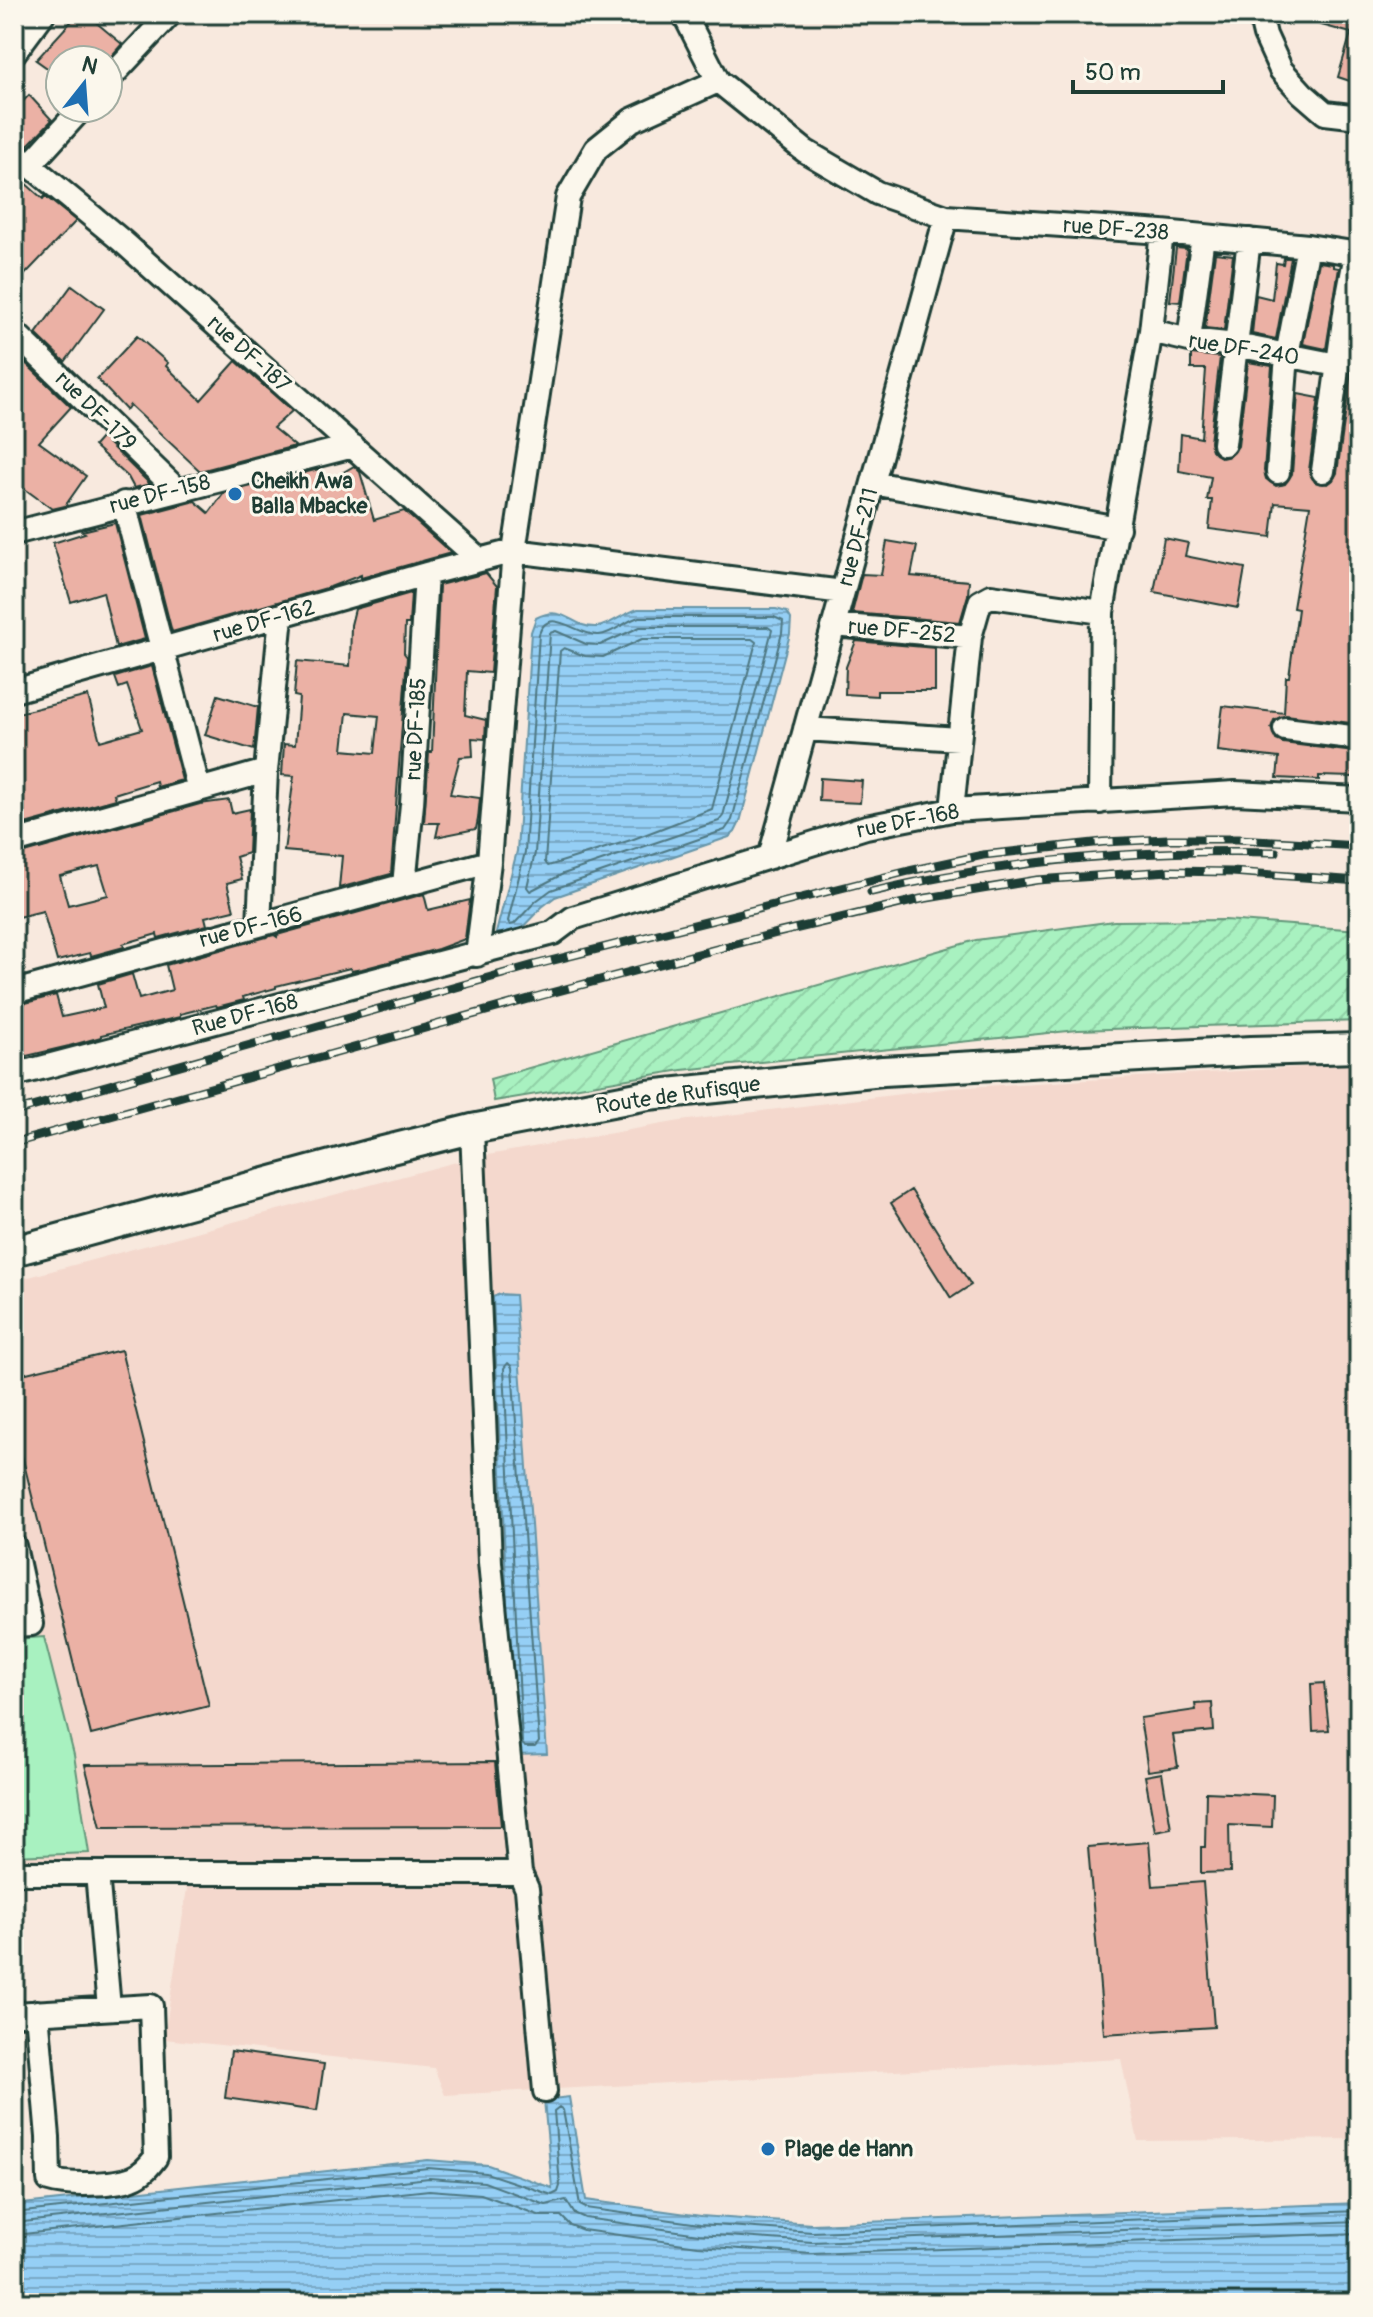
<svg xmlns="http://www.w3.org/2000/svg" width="1373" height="2317" font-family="Pangolin,sans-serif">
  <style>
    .built { fill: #f4d8cd }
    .park { fill: #a8f1c0; stroke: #64977a; stroke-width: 2 }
    .garden { fill: url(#garden-furrows); stroke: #64977a; stroke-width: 2 }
    .water { fill: url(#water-rules); stroke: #6695a8; stroke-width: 2 }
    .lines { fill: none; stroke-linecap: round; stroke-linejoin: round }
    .shore { stroke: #4e7781; stroke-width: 2 }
    .building { fill: #ebb1a5; stroke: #1f3d34; stroke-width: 2; fill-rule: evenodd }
    .minor-casing { stroke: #1f3d34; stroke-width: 28 }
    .major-casing { stroke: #1f3d34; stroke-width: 34 }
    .minor { stroke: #fbf7ec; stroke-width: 22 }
    .major { stroke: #fbf7ec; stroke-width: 28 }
    .rail-casing { stroke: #1f3d34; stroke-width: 9 }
    .rail { stroke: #fbf7ec; stroke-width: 6; stroke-dasharray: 18; stroke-linecap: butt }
    .poi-dot { fill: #1f6fb2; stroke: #fbf7ec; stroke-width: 3 }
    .labels { text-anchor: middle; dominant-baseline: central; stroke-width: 6; stroke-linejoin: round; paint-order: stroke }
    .street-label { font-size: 22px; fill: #1f3d34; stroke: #fbf7ec }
    .poi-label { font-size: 22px; font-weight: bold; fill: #1f3d34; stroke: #fbf7ec; text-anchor: start }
  </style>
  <defs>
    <pattern id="garden-furrows" width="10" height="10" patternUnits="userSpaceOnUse" patternTransform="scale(2)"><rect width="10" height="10" fill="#a8f1c0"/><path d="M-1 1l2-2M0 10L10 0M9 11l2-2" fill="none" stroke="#90d0a6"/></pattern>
    <pattern id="water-rules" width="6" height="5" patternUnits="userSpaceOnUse" patternTransform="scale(2)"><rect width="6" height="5" fill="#95cff5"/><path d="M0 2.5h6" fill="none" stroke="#79a9c7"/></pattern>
  </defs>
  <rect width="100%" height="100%" fill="#f8e9de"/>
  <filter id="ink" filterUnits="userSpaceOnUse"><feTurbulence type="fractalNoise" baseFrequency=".0125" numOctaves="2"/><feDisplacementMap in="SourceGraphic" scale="16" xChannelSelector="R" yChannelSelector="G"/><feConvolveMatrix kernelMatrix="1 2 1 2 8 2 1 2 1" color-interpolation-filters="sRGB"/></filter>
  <g filter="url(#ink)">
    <!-- built -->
    <path class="built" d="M 1359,1064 L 1359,2139 L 1138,2141 L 1121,2059 L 445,2095 L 434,2068 L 164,2039 L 187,1888 L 102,1871 L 14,1872 L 14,1281 L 471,1158 L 680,1121 L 951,1088 Z"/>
    <!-- park -->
    <path class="park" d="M 44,1637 L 74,1755 L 89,1853 L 14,1856 L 14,1639 Z"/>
    <!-- garden -->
    <path class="garden" d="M 1225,920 L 1359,930 L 1359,1021 L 1078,1030 L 682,1070 L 494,1101 L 490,1079 L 976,940 L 1114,921 Z"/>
    <!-- water -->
    <path class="water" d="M 638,609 L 776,609 L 787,612 L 791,619 L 790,634 L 740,822 L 735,832 L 729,837 L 555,897 L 542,907 L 517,933 L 496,933 L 517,851 L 531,632 L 536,618 C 565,603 572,629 597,627 C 609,626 624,613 638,609 Z
      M 500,1294 L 515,1295 L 547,1754 L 514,1755 L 493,1297 Z
      M 569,2097 L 586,2200 L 701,2216 L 812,2224 L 1359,2203 L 1359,2303 L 14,2303 L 14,2205 L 428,2160 L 488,2165 L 552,2188 L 544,2100 Z"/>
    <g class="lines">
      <!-- shore -->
      <path class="shore" d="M 639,617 L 774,617 L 783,621 L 782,633 L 732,820 L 725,830 L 551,890 L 536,901 L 514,924 L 510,925 L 508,921 L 525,852 L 539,634 C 549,604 578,637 599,635 C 613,634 625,621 639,617 Z
        M 640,627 L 768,627 L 772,630 L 723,816 L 719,821 L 563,874 L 530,891 L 527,887 L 535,853 L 550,633 L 556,631 L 586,644 L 600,645 Z
        M 642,639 L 752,639 L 756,642 L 712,809 L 631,840 L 548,866 L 545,862 L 560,651 L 564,648 L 585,656 L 603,657 Z
        M 508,1363 L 512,1367 L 539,1742 L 535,1747 L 525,1747 L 522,1743 L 504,1368 Z
        M 14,2213 L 428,2168 L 486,2173 L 552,2195 L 558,2192 L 560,2186 L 554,2111 L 559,2107 L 563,2110 L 580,2205 L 586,2208 L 700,2224 L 812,2232 L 1359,2211
        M 14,2223 L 429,2178 L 484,2182 L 546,2205 L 566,2200 L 574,2213 L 585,2218 L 699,2234 L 812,2242 L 1359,2221
        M 14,2235 L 429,2190 L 481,2194 L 541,2216 L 561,2216 L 570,2225 L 583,2230 L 698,2246 L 812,2254 L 1359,2233"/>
    </g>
    <!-- building -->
    <path class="building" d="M 78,14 L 86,14 L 122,44 L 108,60 L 60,60 L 60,77 L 36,60 Z
      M 1300,14 L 1359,14 L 1359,84 L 1338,77 L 1351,33 L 1299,19 Z
      M 29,95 L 52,120 L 28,145 L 14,134 L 14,111 Z
      M 14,173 L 43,199 L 45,196 L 76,221 L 14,286 Z
      M 1176,248 L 1187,249 L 1180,302 L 1170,301 Z
      M 1215,253 L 1233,255 L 1224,330 L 1205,328 Z
      M 1284,258 L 1291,258 L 1276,339 L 1252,334 L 1256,295 L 1272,299 L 1276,263 L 1283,264 Z
      M 1319,262 L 1333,264 L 1333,267 L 1339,268 L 1326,349 L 1303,344 Z
      M 72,285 L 104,309 L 65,362 L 36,334 Z
      M 1359,314 L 1359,724 L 1286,715 L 1274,720 L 1271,728 L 1276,740 L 1283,743 L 1354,752 L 1353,777 L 1319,776 L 1319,780 L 1277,778 L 1279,758 L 1218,751 L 1220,728 L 1223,706 L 1284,713 L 1286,677 L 1289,677 L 1298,609 L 1293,608 L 1310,506 L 1275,503 L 1271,537 L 1209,529 L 1212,500 L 1207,500 L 1211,477 L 1179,471 L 1181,434 L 1201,438 L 1206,369 L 1191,369 L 1191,354 L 1220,357 L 1210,442 L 1212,450 L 1222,458 L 1230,456 L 1238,446 L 1248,362 L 1272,366 L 1264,471 L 1266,479 L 1276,486 L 1285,484 L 1292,474 L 1298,394 L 1319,398 L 1309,470 L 1315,482 L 1328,484 L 1333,480 L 1337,473 Z
      M 137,336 L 168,363 L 166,366 L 201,400 L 236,361 L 292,411 L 273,428 L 295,446 L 200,471 L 130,405 L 126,410 L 97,379 Z
      M 14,352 L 71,407 L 39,442 L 86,476 L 65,506 L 52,509 L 14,481 Z
      M 102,437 L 150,484 L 134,488 L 128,477 L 94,446 Z
      M 354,466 L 360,472 L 374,520 L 404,511 L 451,553 L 361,578 L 361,575 L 330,587 L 172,632 L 142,515 L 195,501 L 209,513 L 224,493 L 319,469 L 323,484 Z
      M 115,523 L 145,639 L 116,647 L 103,592 L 71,602 L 53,543 L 85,533 L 82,531 Z
      M 1164,538 L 1188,543 L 1185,556 L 1245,568 L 1238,608 L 1154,592 Z
      M 887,541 L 917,546 L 911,576 L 969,581 L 968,595 L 960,622 L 852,613 L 862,574 L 881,575 Z
      M 486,573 L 497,586 L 490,673 L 467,671 L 465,715 L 486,720 L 485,739 L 472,738 L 473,756 L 460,757 L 450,794 L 480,798 L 478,819 L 476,829 L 436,837 L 439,823 L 424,823 L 429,752 L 432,752 L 439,585 Z
      M 411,593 L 409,624 L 405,624 L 404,653 L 407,657 L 391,874 L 339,888 L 342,856 L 284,851 L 294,776 L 282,775 L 284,744 L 295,745 L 299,697 L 294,696 L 297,661 L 350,666 L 351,625 L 355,609 ZM 347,713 L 379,716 L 375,753 L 343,750 Z
      M 856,641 L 935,648 L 935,691 L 877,691 L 877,696 L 845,694 L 846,667 Z
      M 152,666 L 182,780 L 157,787 L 156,781 L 114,794 L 116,799 L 14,827 L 14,714 L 88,696 L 100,741 L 142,729 L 127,685 L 119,688 L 115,677 Z
      M 218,695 L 258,707 L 254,750 L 205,735 Z
      M 820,778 L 862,781 L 860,803 L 819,801 Z
      M 229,800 L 232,813 L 250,809 L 248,853 L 236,857 L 242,879 L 227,883 L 234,910 L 205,917 L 207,925 L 158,938 L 157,934 L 126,943 L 123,944 L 124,947 L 91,956 L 90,953 L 57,961 L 43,911 L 14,918 L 14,856 L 200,804 ZM 99,866 L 108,895 L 68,905 L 60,876 Z
      M 424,894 L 428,910 L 470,900 L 465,939 L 438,949 L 362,969 L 351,971 L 350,968 L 276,986 L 276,988 L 243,997 L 244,1000 L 217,1007 L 216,1005 L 180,1014 L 180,1017 L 101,1035 L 101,1037 L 69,1046 L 14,1059 L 14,1006 L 56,995 L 62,1017 L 104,1008 L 98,984 L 132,974 L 139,999 L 172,990 L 166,965 L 274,935 L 277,937 L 277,935 Z
      M 911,1190 L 971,1285 L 951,1298 L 891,1203 Z
      M 121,1350 L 209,1706 L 91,1735 L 14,1423 L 14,1376 Z
      M 1324,1683 L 1329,1730 L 1313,1731 L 1311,1684 Z
      M 1212,1703 L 1214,1731 L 1173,1735 L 1178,1767 L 1148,1771 L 1140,1718 L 1196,1710 L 1195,1704 Z
      M 495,1762 L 501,1826 L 101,1827 L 85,1765 Z
      M 1162,1773 L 1171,1828 L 1155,1831 L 1145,1776 Z
      M 1206,1792 L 1273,1795 L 1272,1827 L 1229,1825 L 1230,1872 L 1201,1873 L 1201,1847 L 1205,1847 Z
      M 1149,1842 L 1153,1886 L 1203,1882 L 1214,2027 L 1104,2034 L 1088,1847 Z
      M 231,2051 L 324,2064 L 317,2111 L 225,2098 Z"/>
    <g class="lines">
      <!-- minor casing -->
      <g class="minor-casing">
        <path id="minor" d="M 684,14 L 718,81 L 805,151 L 877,193 L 946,217 L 1162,232 L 1308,246 L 1359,254
          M 1260,14 L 1265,35 L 1281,70 L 1302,93 L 1325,113 L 1359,117
          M 14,53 L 43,14
          M 108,80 L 170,14
          M 14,152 L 122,241 L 480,560
          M 30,165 L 82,108
          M 1151,331 L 1189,340 L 1236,345 L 1337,365
          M 14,332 L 177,490
          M 1189,340 L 1203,236
          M 1224,444 L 1249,240
          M 1323,471 L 1346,306 L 1356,254
          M 1278,472 L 1287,355 L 1308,246
          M 873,483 L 1118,528
          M 124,503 L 199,790
          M 14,533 L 353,446
          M 834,625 L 970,637
          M 14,691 L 426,574 L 514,551 L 843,592
          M 805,729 L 959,739
          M 1285,729 L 1359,738
          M 1100,802 L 1102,612 L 1151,331 L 1162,232
          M 952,810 L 970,637 L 980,602 L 991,596 L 1102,612
          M 14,842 L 266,771
          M 770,857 L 946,217
          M 404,885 L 412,804 L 426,574
          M 259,925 L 266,771 L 281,616
          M 477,955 L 489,862 L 514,551 L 568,197 L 596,149 L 632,120 L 718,81
          M 14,992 L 489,862
          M 14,1075 L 553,933 L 573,918 L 866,827 L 952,810 L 1235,793 L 1359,799
          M 472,1129 L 490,1562 L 520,1873 L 527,1889 L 545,2091
          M 14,1546 L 31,1624 L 14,1625
          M 14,1873 L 520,1873
          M 97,1873 L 109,2008
          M 14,2014 L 151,2006 L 156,2157 C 150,2165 143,2174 132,2178 C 114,2185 68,2186 49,2180 L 48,2137 L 37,2012"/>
      </g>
      <!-- major casing -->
      <g class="major-casing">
        <path id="major" d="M 14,1251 L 383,1151 L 472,1129 L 648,1095 L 883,1071 L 1251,1051 L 1359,1048"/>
      </g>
      <!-- minor -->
      <use href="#minor" class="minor"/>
      <!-- major -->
      <use href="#major" class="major"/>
      <!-- rail casing -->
      <g class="rail-casing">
        <path id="rail" d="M 871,892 C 1005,860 1138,849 1276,852
          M 14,1112 L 534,965 L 909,871 L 983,855 L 1103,842 L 1168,839 L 1238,839 L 1359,846
          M 14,1143 L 543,995 L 777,933 L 921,899 L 1037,880 L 1169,871 L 1232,872 L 1359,881"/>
      </g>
      <!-- rail -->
      <use href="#rail" class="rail"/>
    </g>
  </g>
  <!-- markers -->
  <g class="poi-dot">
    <circle cx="235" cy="494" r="8"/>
    <circle cx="768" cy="2149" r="8"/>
  </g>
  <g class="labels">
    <!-- street labels -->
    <g class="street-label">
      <text transform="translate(1116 229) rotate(4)">rue DF-238</text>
      <text transform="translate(1244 349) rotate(9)">rue DF-240</text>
      <text transform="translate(249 354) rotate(42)">rue DF-187</text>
      <text transform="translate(96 411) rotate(44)">rue DF-179</text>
      <text transform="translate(160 494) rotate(-14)">rue DF-158</text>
      <text transform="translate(858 537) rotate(-75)">rue DF-211</text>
      <text transform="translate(264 621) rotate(-16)">rue DF-162</text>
      <text transform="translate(902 631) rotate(5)">rue DF-252</text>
      <text transform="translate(416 729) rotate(-87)">rue DF-185</text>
      <text transform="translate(908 821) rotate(-11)">rue DF-168</text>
      <text transform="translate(251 927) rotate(-15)">rue DF-166</text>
      <text transform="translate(245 1015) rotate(-15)">Rue DF-168</text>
      <text transform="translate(678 1095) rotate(-8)">Route de Rufisque</text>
    </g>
    <!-- poi labels -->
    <g class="poi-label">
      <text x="251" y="481">Cheikh Awa<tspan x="251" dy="25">Balla Mbacke</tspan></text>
      <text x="784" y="2149">Plage de Hann</text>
    </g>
  </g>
  <!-- margin -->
  <rect width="1373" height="2317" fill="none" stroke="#fbf7ec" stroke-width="48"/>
  <rect x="24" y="24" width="1325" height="2269" fill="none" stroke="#1f3d34" stroke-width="3" filter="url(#ink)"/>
  <!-- north arrow -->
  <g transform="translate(84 84) rotate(17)"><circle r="38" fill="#fbf7ec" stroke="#a3ada2" stroke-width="2"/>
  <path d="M0-6L14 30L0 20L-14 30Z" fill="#1f6fb2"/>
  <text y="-12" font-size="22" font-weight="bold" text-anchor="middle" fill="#1f3d34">N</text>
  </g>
  <!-- scale -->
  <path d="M1073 80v12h150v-12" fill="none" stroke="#1f3d34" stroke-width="4"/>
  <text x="1085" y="80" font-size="24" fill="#1f3d34" stroke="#fbf7ec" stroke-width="6" paint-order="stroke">50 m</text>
</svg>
